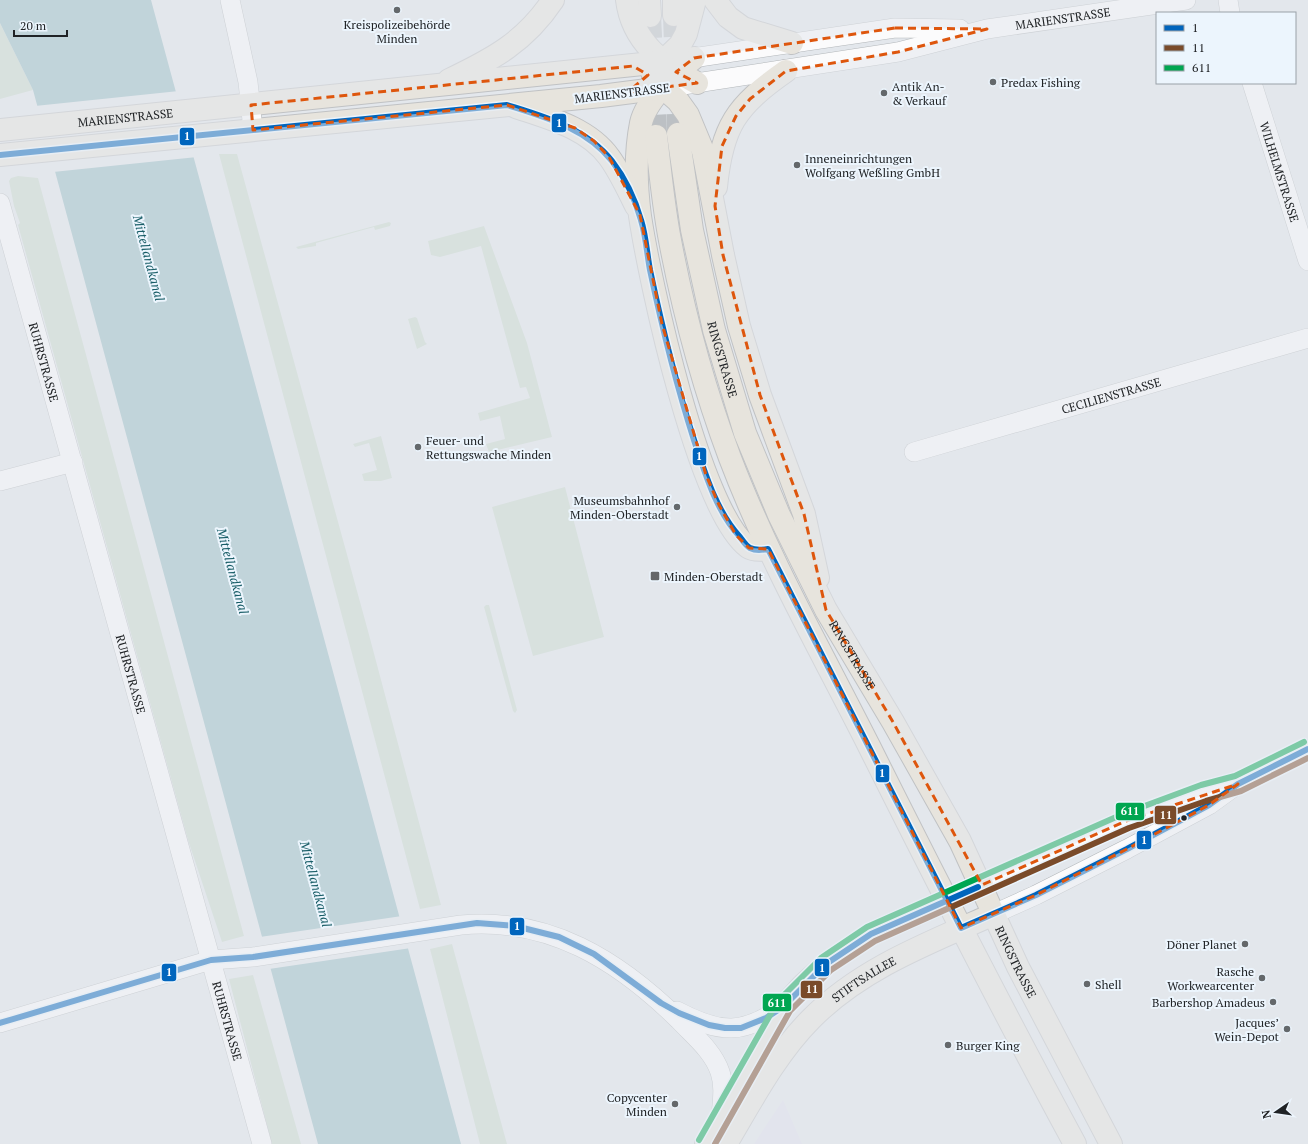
<svg xmlns="http://www.w3.org/2000/svg" width="1308" height="1144" font-family="'PT Serif',serif">
  <style>
    .industrial { fill: #e1dfed }
    .green { fill: #cad9cd }
    .water { fill: #98bcc3 }
    .pier { fill: #e3e7ec }
    .lines { fill: none; stroke-linecap: round; stroke-linejoin: round }
    .major-tunnel { stroke: #bcc0c4; stroke-width: 22; stroke-dasharray: 22 11; stroke-linecap: butt }
    .minor-casing { stroke: #b3b7ba; stroke-width: 20 }
    .major-casing { stroke: #c0c2c4; stroke-width: 24 }
    .minor { stroke: #fbfbfc; stroke-width: 19 }
    .major { stroke: #e7e4dd; stroke-width: 22 }
    .bus-1-casing { stroke: #ecf5fd; stroke-width: 9 }
    .bus-2-casing { stroke: #ecf5fd; stroke-width: 9 }
    .bus-3-casing { stroke: #ecf5fd; stroke-width: 9 }
    .bus-1 { stroke: #0065bd; stroke-width: 6 }
    .bus-2 { stroke: #7a4b2a; stroke-width: 6 }
    .bus-3 { stroke: #00a651; stroke-width: 6 }
    .marked { fill: none; stroke: #de560d; stroke-width: 3; stroke-dasharray: 8 5; stroke-linejoin: round }
    .poi-dot { fill: #64686b; stroke: #ecf5fd; stroke-width: 1.5 }
    .bus-dot { fill: #202326; stroke: #ecf5fd; stroke-width: 1.5 }
    .labels { text-anchor: middle; dominant-baseline: central; stroke-width: 4; stroke-linejoin: round; paint-order: stroke }
    .street-label { font-size: 12px; fill: #202326; stroke: #ecf5fd }
    .poi-label { font-size: 12px; fill: #202326; stroke: #ecf5fd; text-anchor: start }
    .water-label { font-size: 13px; font-style: italic; fill: #185d67; stroke: #ecf5fd }
    .line-badge { stroke: #ecf5fd; stroke-width: 1.5 }
    .badge-label { font-size: 11px; text-anchor: middle; font-weight: bold; fill: #fff }
  </style>
  <rect width="100%" height="100%" fill="#e3e7ec"/>
  <!-- industrial -->
  <path class="industrial" d="M 783,1100 L 802,1144 L 754,1144 Z"/>
  <!-- green -->
  <path class="green" d="M 0,23 L 33,90 L 0,99 Z
    M 219,154 L 237,154 L 368,631 L 441,905 L 420,909 Z
    M 18,176 L 38,178 L 244,936 L 222,942 L 188,840 L 18,225 L 20,223 L 14,206 L 9,181 L 11,178 Z
    M 389,222 L 391,223 L 390,226 L 375,230 L 374,227 L 316,243 L 316,246 L 298,249 L 296,247 Z
    M 484,226 L 527,343 L 552,437 L 489,452 L 486,444 L 505,439 L 500,416 L 480,421 L 478,413 L 530,398 L 526,387 L 520,388 L 481,246 L 440,257 L 431,255 L 428,241 Z
    M 415,317 L 417,318 L 425,342 L 427,344 L 417,349 L 408,319 Z
    M 381,436 L 392,478 L 381,481 L 364,481 L 362,474 L 377,470 L 369,443 L 355,447 L 353,444 Z
    M 565,487 L 604,637 L 533,656 L 492,507 Z
    M 486,605 L 489,605 L 517,710 L 515,713 L 513,711 L 484,607 Z
    M 452,944 L 507,1144 L 480,1144 L 430,949 Z
    M 253,975 L 301,1144 L 272,1144 L 229,979 Z"/>
  <!-- water -->
  <path class="water" d="M 0,0 L 151,0 L 461,1144 L 318,1144 L 33,90 L 0,23 Z"/>
  <!-- pier -->
  <path class="pier" d="M 179,91 L 197,157 L 53,172 L 35,106 Z
    M 402,916 L 411,948 L 269,969 L 260,937 Z"/>
  <g class="lines">
    <!-- major-tunnel -->
    <path class="major-tunnel" d="M 674,15 L 678,134
      M 650,16 L 656,136"/>
    <!-- minor casing -->
    <g class="minor-casing">
      <g id="minor">
        <path d="M 230,0 L 248,82 L 253,130"/>
        <path d="M 1228,0 L 1230,13"/>
        <path d="M 679,60 L 895,28 L 960,29"/>
        <path id="s1" d="M 1252,83 L 1308,261"/>
        <path id="s2" d="M 683,85 L 898,52 L 987,29 L 1186,0"/>
        <path id="s3" d="M 0,203 L 262,1144"/>
        <path id="s4" d="M 914,452 L 1308,338"/>
        <path d="M 0,481 L 73,462"/>
        <path d="M 982,885 C 1063,850 1142,810 1227,787"/>
        <path d="M 994,914 L 1036,895 L 1127,849 L 1209,805 L 1238,784 L 1308,749"/>
        <path d="M 677,1011 C 721,1034 743,1035 784,1006"/>
        <path d="M 0,1023 L 211,960 L 253,957 L 461,925 C 549,917 618,960 679,1020 C 694,1036 713,1051 720,1072 C 725,1087 722,1102 721,1117"/>
      </g>
    </g>
    <!-- major casing -->
    <g class="major-casing">
      <g id="major">
        <path d="M 627,0 C 632,41 663,65 697,83"/>
        <path d="M 649,0 L 650,16"/>
        <path d="M 715,0 L 728,17 L 743,28 L 792,43"/>
        <path d="M 674,15 L 674,0"/>
        <path d="M 694,58 C 676,72 646,100 641,123 C 635,153 636,186 640,216 C 650,282 699,510 748,547 C 754,551 762,550 768,549"/>
        <path d="M 652,72 L 680,45 L 686,34 L 695,0"/>
        <path d="M 653,79 L 678,101 L 688,115 L 703,151 L 723,255 L 739,326 L 760,395 L 804,514 L 818,578"/>
        <path d="M 449,80 C 493,59 525,42 553,0"/>
        <path d="M 516,107 C 549,118 588,128 609,157 C 620,172 628,190 636,206"/>
        <path id="s5" d="M 0,130 L 662,62"/>
        <path id="s6" d="M 678,134 L 692,230 L 714,330 L 745,433 L 779,515 L 826,610 L 893,722 L 960,841 L 1018,967 L 1111,1144"/>
        <path d="M 656,136 C 660,169 663,202 669,235 C 683,311 703,386 730,458 C 768,558 821,651 869,746 C 936,880 1004,1013 1075,1144"/>
        <path d="M 0,155 L 601,96 L 663,88"/>
        <path d="M 716,187 C 722,126 736,106 786,71"/>
        <path d="M 706,1144 L 784,1006 L 803,985 L 826,964 L 871,934 L 982,885"/>
        <path id="s7" d="M 726,1144 C 751,1102 776,1054 811,1019 C 861,968 931,942 994,914"/>
      </g>
    </g>
    <!-- minor -->
    <use href="#minor" class="minor"/>
    <!-- major -->
    <use href="#major" class="major"/>
    <!-- bus-1 casing -->
    <g class="bus-1-casing">
      <path id="bus-1" d="M 0,155 L 507,105 C 545,117 586,128 612,161 C 625,178 635,199 641,220 C 646,236 647,254 650,270 C 662,327 676,384 694,440 C 705,473 716,511 740,537 C 743,541 746,546 750,548 C 756,551 762,550 768,549 L 961,928 L 1036,895 L 1127,849 L 1209,805 L 1238,784 L 1308,749
        M 0,1023 L 211,960 L 253,957 L 477,923 L 515,926 L 559,937 L 594,954 L 661,1003 L 679,1013 L 709,1025 L 725,1028 L 741,1028 L 766,1018 L 784,1006 L 826,964 L 871,934 L 978,887"/>
    </g>
    <!-- bus-2 casing -->
    <g class="bus-2-casing">
      <path id="bus-2" d="M 715,1144 L 790,1011 L 831,970 L 875,941 L 1129,828 L 1206,801 L 1241,791 L 1308,758"/>
    </g>
    <!-- bus-3 casing -->
    <g class="bus-3-casing">
      <path id="bus-3" d="M 699,1140 L 778,1001 L 821,958 L 867,927 L 1123,814 L 1201,785 L 1235,776 L 1304,742"/>
    </g>
    <!-- bus-1 -->
    <use href="#bus-1" class="bus-1"/>
    <!-- bus-2 -->
    <use href="#bus-2" class="bus-2"/>
    <!-- bus-3 -->
    <use href="#bus-3" class="bus-3"/>
  </g>
  <!-- marked area -->
  <path d="M0 0H1308V1144H0ZM 895,28 L 987,29 L 898,52 L 786,71 L 750,99 L 736,116 L 722,146 L 715,206 L 723,255 L 760,395 L 804,514 L 826,610 L 893,722 L 982,885 L 1126,821 L 1238,784 L 1209,805 L 1127,849 L 1036,895 L 961,928 L 768,549 L 749,548 L 736,535 L 719,505 L 706,475 L 662,324 L 640,215 L 609,157 L 594,141 L 575,128 L 507,105 L 253,130 L 251,105 L 633,66 L 648,75 L 628,92 L 697,83 L 676,72 L 694,58 Z" fill="#e3e7ec" fill-opacity=".55" fill-rule="evenodd"/>
  <path class="marked" d="M 895,28 L 987,29 L 898,52 L 786,71 L 750,99 L 736,116 L 722,146 L 715,206 L 723,255 L 760,395 L 804,514 L 826,610 L 893,722 L 982,885 L 1126,821 L 1238,784 L 1209,805 L 1127,849 L 1036,895 L 961,928 L 768,549 L 749,548 L 736,535 L 719,505 L 706,475 L 662,324 L 640,215 L 609,157 L 594,141 L 575,128 L 507,105 L 253,130 L 251,105 L 633,66 L 648,75 L 628,92 L 697,83 L 676,72 L 694,58 Z"/>
  <!-- markers -->
  <g class="poi-dot">
    <circle cx="397" cy="10" r="4"/>
    <circle cx="993" cy="82" r="4"/>
    <circle cx="884" cy="93" r="4"/>
    <circle cx="797" cy="165" r="4"/>
    <circle cx="418" cy="447" r="4"/>
    <circle cx="677" cy="507" r="4"/>
    <rect x="650" y="571" width="10" height="10" rx="2"/>
    <circle cx="1245" cy="944" r="4"/>
    <circle cx="1262" cy="978" r="4"/>
    <circle cx="1087" cy="984" r="4"/>
    <circle cx="1273" cy="1002" r="4"/>
    <circle cx="1287" cy="1029" r="4"/>
    <circle cx="948" cy="1045" r="4"/>
    <circle cx="675" cy="1104" r="4"/>
  </g>
  <circle class="bus-dot" cx="1184" cy="818" r="3.5"/>
  <g class="labels">
    <!-- street labels -->
    <g class="street-label">
      <text stroke="none"><textPath href="#s2" startOffset="386">MARIENSTRASSE</textPath></text>
      <text transform="translate(622 93) rotate(-7)">MARIENSTRASSE</text>
      <text stroke="none"><textPath href="#s5" startOffset="126">MARIENSTRASSE</textPath></text>
      <text stroke="none"><textPath href="#s1" startOffset="93">WILHELMSTRASSE</textPath></text>
      <text stroke="none"><textPath href="#s6" startOffset="230">RINGSTRASSE</textPath></text>
      <text stroke="none"><textPath href="#s3" startOffset="165">RUHRSTRASSE</textPath></text>
      <text stroke="none"><textPath href="#s4" startOffset="205">CECILIENSTRASSE</textPath></text>
      <text stroke="none"><textPath href="#s6" startOffset="554">RINGSTRASSE</textPath></text>
      <text stroke="none"><textPath href="#s3" startOffset="489">RUHRSTRASSE</textPath></text>
      <text stroke="none"><textPath href="#s6" startOffset="902">RINGSTRASSE</textPath></text>
      <text stroke="none"><textPath href="#s7" startOffset="218">STIFTSALLEE</textPath></text>
      <text stroke="none"><textPath href="#s3" startOffset="849">RUHRSTRASSE</textPath></text>
    </g>
    <!-- poi labels -->
    <g class="poi-label">
      <text x="397" y="24" text-anchor="middle">Kreispolizeibehörde<tspan x="397" dy="14">Minden</tspan></text>
      <text x="1001" y="82">Predax Fishing</text>
      <text x="892" y="86">Antik An-<tspan x="892" dy="14">&amp; Verkauf</tspan></text>
      <text x="805" y="158">Inneneinrichtungen<tspan x="805" dy="14">Wolfgang Weßling GmbH</tspan></text>
      <text x="426" y="440">Feuer- und<tspan x="426" dy="14">Rettungswache Minden</tspan></text>
      <text x="669" y="500" text-anchor="end">Museumsbahnhof<tspan x="669" dy="14">Minden-Oberstadt</tspan></text>
      <text x="664" y="576">Minden-Oberstadt</text>
      <text x="1237" y="944" text-anchor="end">Döner Planet</text>
      <text x="1254" y="971" text-anchor="end">Rasche<tspan x="1254" dy="14">Workwearcenter</tspan></text>
      <text x="1095" y="984">Shell</text>
      <text x="1265" y="1002" text-anchor="end">Barbershop Amadeus</text>
      <text x="1279" y="1022" text-anchor="end">Jacques’<tspan x="1279" dy="14">Wein-Depot</tspan></text>
      <text x="956" y="1045">Burger King</text>
      <text x="667" y="1097" text-anchor="end">Copycenter<tspan x="667" dy="14">Minden</tspan></text>
    </g>
    <!-- water labels -->
    <g class="water-label">
      <text transform="translate(149 258) rotate(75)">Mittellandkanal</text>
      <text transform="translate(233 571) rotate(75)">Mittellandkanal</text>
      <text transform="translate(316 884) rotate(75)">Mittellandkanal</text>
    </g>
  </g>
  <g class="line-badge">
    <rect x="551" y="113" width="16" height="20" rx="4" fill="#0065bd"/>
    <rect x="179" y="127" width="16" height="19" rx="4" fill="#0065bd"/>
    <rect x="692" y="447" width="15" height="19" rx="4" fill="#0065bd"/>
    <rect x="875" y="764" width="15" height="19" rx="4" fill="#0065bd"/>
    <rect x="1115" y="802" width="30" height="19" rx="4" fill="#00a651"/>
    <rect x="1154" y="805" width="23" height="20" rx="4" fill="#7a4b2a"/>
    <rect x="1136" y="830" width="16" height="20" rx="4" fill="#0065bd"/>
    <rect x="509" y="917" width="16" height="19" rx="4" fill="#0065bd"/>
    <rect x="814" y="958" width="16" height="19" rx="4" fill="#0065bd"/>
    <rect x="161" y="963" width="16" height="19" rx="4" fill="#0065bd"/>
    <rect x="800" y="980" width="23" height="19" rx="4" fill="#7a4b2a"/>
    <rect x="762" y="993" width="30" height="19" rx="4" fill="#00a651"/>
  </g>
  <g class="badge-label">
    <text x="559" y="127">1</text>
    <text x="187" y="140">1</text>
    <text x="699" y="460">1</text>
    <text x="882" y="777">1</text>
    <text x="1130" y="815">611</text>
    <text x="1166" y="819">11</text>
    <text x="1144" y="844">1</text>
    <text x="517" y="930">1</text>
    <text x="822" y="972">1</text>
    <text x="169" y="976">1</text>
    <text x="812" y="993">11</text>
    <text x="777" y="1007">611</text>
  </g>
  <!-- legend -->
  <rect x="1156" y="12" width="140" height="72" fill="#ecf5fd" stroke="#9aa1a7"/>
  <rect x="1164" y="25" width="20" height="6" fill="#0065bd" stroke="#9aa1a7"/>
  <text x="1192" y="32" font-size="12" fill="#202326">1</text>
  <rect x="1164" y="45" width="20" height="6" fill="#7a4b2a" stroke="#9aa1a7"/>
  <text x="1192" y="52" font-size="12" fill="#202326">11</text>
  <rect x="1164" y="65" width="20" height="6" fill="#00a651" stroke="#9aa1a7"/>
  <text x="1192" y="72" font-size="12" fill="#202326">611</text>
  <!-- north arrow -->
  <g transform="translate(1276 1112) rotate(257)" stroke="#ecf5fd" stroke-width="3" paint-order="stroke">
  <path d="M0-3L7 15L0 10L-7 15Z" fill="#202326"/>
  <text y="-6" font-size="11" font-weight="bold" text-anchor="middle" fill="#202326">N</text>
  </g>
  <!-- scale -->
  <path d="M14 30v6h53v-6" fill="none" stroke="#202326" stroke-width="2"/>
  <text x="20" y="30" font-size="12" fill="#202326" stroke="#ecf5fd" stroke-width="3" paint-order="stroke">20 m</text>
</svg>
